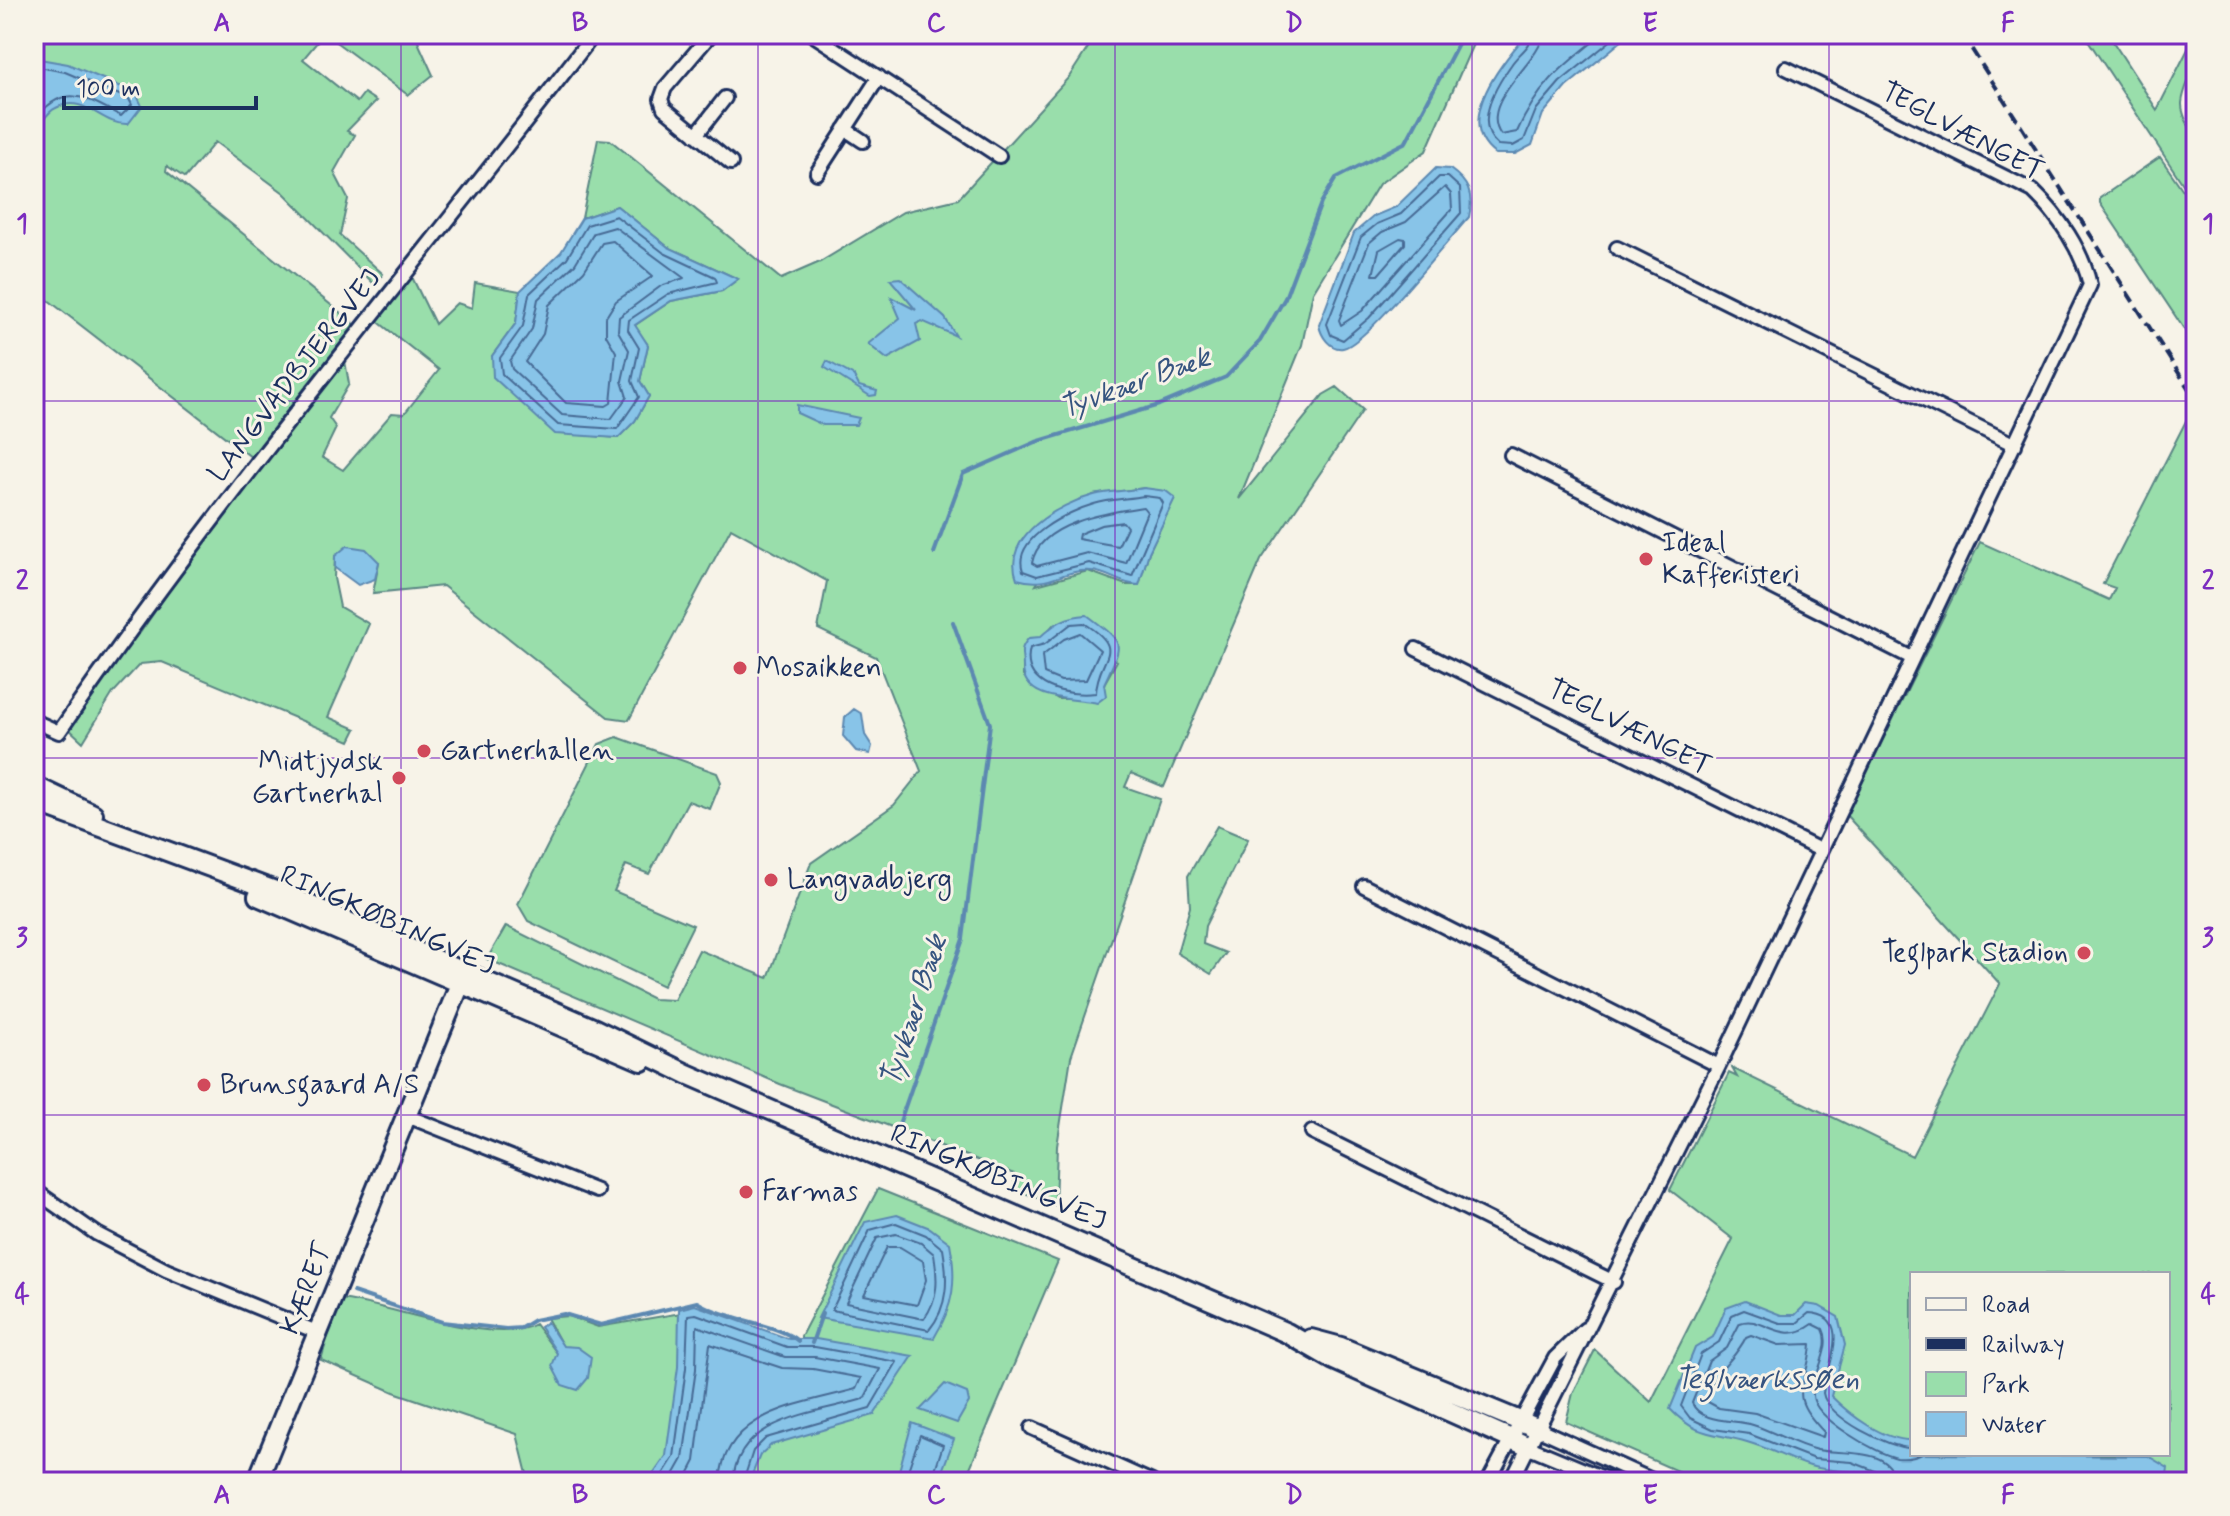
<svg xmlns="http://www.w3.org/2000/svg" width="2230" height="1516" font-family="Mynerve,sans-serif">
  <style>
    .green { fill: #99deab; stroke: #5a8684; stroke-width: 2; fill-rule: evenodd }
    .water { fill: #88c4e8; stroke: #5c88b1; stroke-width: 2 }
    .lines { fill: none; stroke-linecap: round; stroke-linejoin: round }
    .shore { stroke: #476b95; stroke-width: 2 }
    .stream { stroke: #5c88b1; stroke-width: 4 }
    .street-casing { stroke: #1b2f5e; stroke-width: 18 }
    .secondary-casing { stroke: #1b2f5e; stroke-width: 24 }
    .street { stroke: #f7f3e8; stroke-width: 12 }
    .secondary { stroke: #f7f3e8; stroke-width: 18 }
    .rail { stroke: #1b2f5e; stroke-width: 4; stroke-dasharray: 12 6; stroke-linecap: butt }
    .grid { fill: none; stroke: #7b2cbf; stroke-width: 2; stroke-opacity: 0.55 }
    .poi-dot { fill: #d1495b; stroke: #f7f3e8; stroke-width: 3 }
    .labels { text-anchor: middle; dominant-baseline: central; stroke-width: 6; stroke-linejoin: round; paint-order: stroke }
    .street-label { font-size: 28px; fill: #1b2f5e; stroke: #f7f3e8 }
    .poi-label { font-size: 28px; fill: #1b2f5e; stroke: #f7f3e8; text-anchor: start }
    .water-label { font-size: 30px; font-style: italic; fill: #365480; stroke: #f7f3e8 }
    .neatline { fill: none; stroke: #7b2cbf; stroke-width: 3 }
    .grid-label { font-size: 26px; text-anchor: middle; font-weight: bold; fill: #7b2cbf }
  </style>
  <rect width="100%" height="100%" fill="#f7f3e8"/>
  <filter id="ink" filterUnits="userSpaceOnUse"><feTurbulence type="fractalNoise" baseFrequency=".0125" numOctaves="2"/><feDisplacementMap in="SourceGraphic" scale="16" xChannelSelector="R" yChannelSelector="G"/><feConvolveMatrix kernelMatrix="1 2 1 2 8 2 1 2 1" color-interpolation-filters="sRGB"/></filter>
  <g filter="url(#ink)">
    <!-- green -->
    <path class="green" d="M 34,34 L 324,34 L 303,59 L 357,102 L 364,93 L 376,101 L 347,131 L 355,135 L 334,172 L 348,199 L 340,235 L 383,274 L 375,285 L 284,193 L 215,142 L 185,178 L 167,166 L 166,171 L 358,327 L 251,457 L 34,289 Z
      M 325,34 L 423,34 L 418,42 L 433,75 L 408,95 Z
      M 1097,34 L 1482,34 L 1473,44 L 1426,151 L 1379,184 L 1313,292 L 1302,345 L 1239,499 L 1323,395 L 1337,387 L 1363,410 L 1261,560 L 1164,787 L 1131,773 L 1125,787 L 1160,799 L 1071,1057 L 1057,1146 L 1055,1205 L 1015,1189 L 1014,1174 L 780,1084 L 487,959 L 506,926 L 653,999 L 674,1000 L 699,950 L 768,978 L 811,863 L 894,805 L 921,771 L 876,657 L 818,629 L 827,581 L 731,528 L 629,720 L 608,717 L 443,586 L 373,593 L 379,562 L 335,556 L 334,578 L 340,607 L 369,624 L 328,717 L 356,729 L 350,741 L 162,662 L 140,664 L 113,693 L 83,742 L 67,727 L 129,638 L 140,633 L 202,543 L 344,355 L 349,384 L 329,418 L 336,428 L 322,457 L 343,470 L 392,413 L 404,414 L 439,370 L 376,320 L 411,275 L 435,324 L 457,303 L 472,308 L 475,283 L 520,291 L 516,323 L 492,356 L 555,433 L 618,438 L 635,421 L 649,396 L 640,381 L 648,345 L 634,326 L 671,301 L 722,291 L 738,279 L 668,247 L 617,206 L 582,218 L 598,139 L 610,140 L 781,279 L 820,262 L 903,212 L 958,199 L 1069,77 ZM 1144,488 L 1174,499 L 1149,552 L 1139,585 L 1126,585 L 1088,571 L 1036,585 L 1093,495 ZM 1053,625 L 1117,661 L 1104,684 L 1077,699 L 1058,699 L 1023,676 L 1023,661 Z
      M 2084,34 L 2108,34 L 2157,110 L 2190,45 L 2196,47 C 2196,73 2184,84 2182,103 C 2181,125 2207,139 2191,162 L 2196,170 L 2196,204 Z
      M 2160,157 L 2196,209 L 2196,347 L 2100,203 L 2100,198 Z
      M 2191,411 L 2196,419 L 2196,1472 L 2187,1482 L 1702,1482 L 1566,1422 L 1573,1393 L 1595,1350 L 1651,1402 L 1733,1239 L 1670,1190 L 1729,1073 L 1737,1077 L 1732,1068 L 1912,1156 L 2000,984 L 1846,815 L 1980,542 L 2109,600 L 2115,588 L 2103,584 ZM 1912,1274 L 2168,1274 L 2168,1454 L 1912,1454 Z
      M 617,737 L 717,773 L 721,782 L 710,809 L 688,801 L 649,874 L 626,865 L 614,891 L 693,925 L 663,986 L 528,921 L 518,904 L 599,744 Z
      M 1217,826 L 1248,839 L 1205,926 L 1203,944 L 1226,953 L 1211,974 L 1177,953 L 1190,907 L 1188,876 Z
      M 878,1189 L 1058,1261 L 964,1482 L 529,1482 L 517,1434 L 394,1392 L 321,1360 L 339,1299 C 387,1303 495,1348 535,1324 L 557,1353 L 577,1347 L 563,1347 L 547,1318 L 568,1316 L 598,1327 L 693,1311 L 801,1349 L 801,1336 Z"/>
    <!-- water -->
    <path class="water" d="M 1527,34 L 1630,34 L 1566,87 L 1543,114 L 1532,145 L 1515,154 L 1495,154 C 1452,122 1503,61 1527,34 Z
      M 34,58 L 68,64 L 136,93 L 142,106 L 128,124 C 102,126 85,93 56,108 C 46,112 42,125 34,131 Z
      M 1436,168 L 1450,169 C 1468,182 1474,194 1469,217 C 1449,239 1365,345 1343,348 C 1330,350 1321,336 1319,325 L 1354,233 L 1374,216 L 1396,207 Z
      M 617,206 L 668,247 L 738,279 L 722,291 L 671,301 L 635,325 L 648,345 L 640,381 L 649,396 L 635,421 L 618,438 L 555,434 L 493,377 L 492,356 L 516,323 L 520,291 L 561,252 L 582,218 Z
      M 900,278 L 945,318 L 956,336 L 922,321 L 916,324 L 920,341 L 887,359 L 868,344 L 900,318 L 891,297 L 916,310 L 890,279 Z
      M 827,361 L 854,376 L 859,386 L 877,391 L 876,395 L 870,396 L 824,367 Z
      M 797,405 L 859,418 L 856,425 L 823,425 L 797,413 Z
      M 1144,488 L 1166,491 L 1175,498 L 1149,552 L 1139,585 C 1121,585 1108,572 1091,571 C 1060,569 1051,589 1017,579 C 1001,536 1059,504 1094,495 C 1110,491 1128,491 1144,488 Z
      M 347,546 L 366,549 L 379,562 L 375,579 L 358,585 L 335,568 L 335,556 Z
      M 1087,615 C 1127,645 1123,642 1104,684 L 1106,696 L 1097,703 C 1073,698 1023,702 1023,667 C 1023,653 1018,650 1029,638 L 1040,637 C 1055,623 1066,616 1087,615 Z
      M 854,709 L 862,714 L 865,735 L 872,746 L 870,754 L 856,751 L 843,736 L 845,717 Z
      M 897,1215 L 930,1228 L 950,1243 C 957,1281 954,1305 934,1338 L 818,1318 L 865,1222 Z
      M 1745,1301 L 1781,1315 L 1795,1315 L 1806,1304 L 1819,1306 L 1838,1317 L 1845,1345 L 1831,1396 C 1850,1415 1884,1441 1912,1440 L 1912,1454 L 2148,1456 L 2168,1468 L 2166,1482 L 1881,1482 C 1859,1467 1835,1474 1810,1466 C 1789,1460 1769,1448 1747,1442 C 1713,1432 1698,1438 1670,1409 L 1695,1348 L 1713,1337 L 1726,1308 Z
      M 695,1305 L 789,1339 L 816,1339 L 913,1356 L 874,1415 L 771,1445 L 760,1455 L 749,1482 L 648,1482 L 666,1456 L 678,1367 L 679,1309 Z
      M 547,1322 L 563,1346 L 577,1347 L 591,1357 L 588,1378 L 578,1390 L 562,1385 L 552,1366 L 557,1353 L 540,1327 Z
      M 945,1384 L 967,1393 L 969,1402 L 957,1423 L 920,1410 Z
      M 912,1423 L 954,1439 L 938,1482 L 896,1482 Z"/>
    <g class="lines">
      <!-- shore -->
      <path class="shore" d="M 1533,34 C 1531,47 1518,54 1511,65 C 1496,86 1473,124 1498,145 L 1513,146 L 1524,140 L 1536,110 L 1560,82 L 1619,34
        M 1543,34 C 1541,62 1477,102 1501,135 L 1517,132 C 1539,83 1562,67 1603,34
        M 34,66 L 65,72 L 129,99 L 132,105 L 121,116 C 85,97 63,81 34,121
        M 1439,177 L 1448,177 L 1460,188 L 1461,213 L 1369,318 L 1343,340 L 1331,335 L 1327,324 L 1361,237 L 1377,224 L 1401,214 Z
        M 1445,187 L 1451,194 L 1452,209 L 1362,311 L 1341,325 L 1339,320 L 1369,243 L 1382,232 L 1406,222 Z
        M 616,216 L 664,253 L 715,277 L 717,282 L 668,294 L 629,320 L 628,330 L 639,348 L 632,381 L 639,397 L 617,429 L 558,425 L 502,374 L 500,358 L 523,326 L 529,294 L 567,258 L 587,225 Z
        M 615,227 L 684,278 L 661,286 L 619,317 L 618,331 L 629,350 L 622,381 L 627,397 L 611,419 L 562,415 L 512,369 L 510,361 L 532,329 L 538,299 L 575,264 L 594,233 Z
        M 1400,238 L 1405,239 L 1405,244 L 1378,275 L 1373,275 L 1379,250 Z
        M 613,241 L 653,276 L 616,301 L 606,317 L 606,335 L 616,352 L 611,403 L 606,406 L 566,403 L 525,362 L 543,334 L 549,305 L 584,271 L 602,243 Z
        M 1144,496 L 1160,498 L 1163,503 L 1132,576 L 1089,563 L 1037,576 L 1023,571 C 1011,538 1070,511 1094,504 C 1110,499 1128,499 1144,496 Z
        M 1143,507 L 1147,512 L 1126,563 L 1087,553 L 1037,566 L 1032,563 C 1039,522 1110,512 1143,507 Z
        M 1123,522 L 1127,527 L 1118,546 L 1078,539 L 1079,534 L 1101,525 Z
        M 1084,623 C 1130,652 1097,656 1096,693 C 1067,697 1020,686 1030,648 L 1045,644 L 1071,624 Z
        M 1080,633 L 1100,650 L 1086,680 L 1061,681 L 1044,674 L 1042,656 L 1064,639 Z
        M 896,1223 L 926,1235 L 943,1249 C 948,1278 949,1306 929,1330 L 832,1310 L 870,1230 Z
        M 896,1234 L 921,1243 L 934,1254 C 938,1279 939,1298 924,1319 L 846,1303 L 877,1238 Z
        M 887,1247 L 900,1247 L 923,1261 L 926,1280 L 917,1305 L 864,1295 Z
        M 1751,1335 L 1779,1345 L 1811,1344 C 1808,1390 1784,1391 1824,1432 L 1823,1437 L 1755,1413 L 1719,1408 L 1708,1402 C 1710,1373 1735,1361 1746,1337 Z
        M 658,1482 L 674,1457 L 686,1368 L 688,1315 L 696,1314 L 787,1347 L 815,1347 L 897,1362 L 870,1408 L 766,1438 L 753,1451 L 743,1482
        M 670,1482 L 683,1459 L 696,1369 L 697,1326 L 785,1357 L 815,1357 L 880,1369 L 864,1399 C 816,1413 736,1418 733,1482
        M 684,1482 L 695,1461 L 710,1344 L 782,1368 L 813,1369 L 861,1378 L 856,1389 C 803,1404 723,1411 720,1482
        M 904,1482 L 920,1435 L 943,1445 L 931,1482
        M 1885,1482 L 1883,1474 L 1852,1462 L 1814,1459 L 1749,1434 L 1713,1429 L 1690,1418 L 1681,1406 L 1701,1354 L 1719,1342 L 1732,1315 L 1744,1310 L 1780,1323 L 1797,1323 L 1809,1313 C 1854,1315 1827,1367 1823,1393 C 1826,1417 1890,1449 1912,1448
        M 1895,1482 C 1893,1446 1841,1455 1817,1450 C 1795,1445 1775,1432 1753,1425 C 1735,1419 1701,1424 1692,1403 L 1709,1361 L 1727,1348 L 1740,1323 C 1763,1314 1781,1348 1813,1324 L 1823,1329 C 1833,1348 1812,1374 1813,1396 C 1814,1418 1877,1454 1897,1458 C 1906,1459 1914,1458 1922,1454"/>
      <!-- stream -->
      <path class="stream" d="M 934,553 L 963,474 L 1036,442 L 1159,405 L 1226,377 L 1260,341 L 1285,298 L 1321,203 L 1336,178 L 1406,142 L 1463,34
        M 896,1133 L 963,939 L 990,724 L 953,622
        M 353,1292 L 442,1322 L 506,1329 L 521,1328 L 534,1320 L 564,1314 L 601,1325 L 697,1302 C 726,1320 778,1324 798,1341
        M 812,1343 L 822,1314"/>
      <!-- street casing -->
      <g class="street-casing">
        <path id="street" d="M 711,34 L 665,88 L 661,99 L 664,108 L 731,163
          M 812,34 L 999,156
          M 845,129 L 863,141
          M 696,135 L 725,98
          M 817,173 L 879,77
          M 1617,248 L 2015,445
          M 1511,455 L 1912,658
          M 1416,649 L 1820,850
          M 34,721 L 59,732 C 225,490 415,267 594,34
          M 1364,886 L 1719,1066
          M 407,1116 L 597,1191
          M 1312,1132 L 1614,1282
          M 34,1190 L 97,1234 L 166,1270 L 319,1333
          M 1032,1428 L 1152,1482
          M 1539,1429 L 1656,1482
          M 1529,1447 L 1613,1482
          M 1488,1482 L 1555,1358 L 1585,1329
          M 1511,1482 L 1719,1066 L 2090,285 C 2082,250 2059,216 2033,191 L 1786,68"/>
      </g>
      <!-- secondary casing -->
      <g class="secondary-casing">
        <path id="secondary" d="M 34,786 L 93,814
          M 34,802 L 286,895 L 595,1029 L 687,1074 L 1287,1333 L 1334,1360 L 1529,1447
          M 258,896 L 642,1061
          M 1311,1339 L 1341,1347 L 1539,1429
          M 257,1482 L 460,984"/>
      </g>
      <!-- street -->
      <use href="#street" class="street"/>
      <!-- secondary -->
      <use href="#secondary" class="secondary"/>
      <!-- rail -->
      <path class="rail" d="M 1962,34 L 2196,400"/>
    </g>
  </g>
  <!-- grid -->
  <path class="grid" d="M 401,34 L 401,1482M 758,34 L 758,1482M 1115,34 L 1115,1482M 1472,34 L 1472,1482M 1829,34 L 1829,1482M 34,401 L 2196,401M 34,758 L 2196,758M 34,1115 L 2196,1115"/>
  <!-- markers -->
  <g class="poi-dot">
    <circle cx="1646" cy="559" r="8"/>
    <circle cx="740" cy="668" r="8"/>
    <circle cx="424" cy="751" r="8"/>
    <circle cx="399" cy="778" r="8"/>
    <circle cx="771" cy="880" r="8"/>
    <circle cx="2084" cy="953" r="8"/>
    <circle cx="204" cy="1085" r="8"/>
    <circle cx="746" cy="1192" r="8"/>
  </g>
  <g class="labels">
    <!-- street labels -->
    <g class="street-label">
      <text transform="translate(1962 132) rotate(28)">TEGLVÆNGET</text>
      <text transform="translate(295 376) rotate(-52)">LANGVADBJERGVEJ</text>
      <text transform="translate(1629 728) rotate(27)">TEGLVÆNGET</text>
      <text transform="translate(387 921) rotate(24)">RINGKØBINGVEJ</text>
      <text transform="translate(998 1178) rotate(23)">RINGKØBINGVEJ</text>
      <text transform="translate(307 1289) rotate(-68)">KÆRET</text>
    </g>
    <!-- poi labels -->
    <g class="poi-label">
      <text x="1662" y="543">Ideal<tspan x="1662" dy="32">Kafferisteri</tspan></text>
      <text x="756" y="668">Mosaikken</text>
      <text x="440" y="751">Gartnerhallen</text>
      <text x="383" y="762" text-anchor="end">Midtjydsk<tspan x="383" dy="32">Gartnerhal</tspan></text>
      <text x="787" y="880">Langvadbjerg</text>
      <text x="2068" y="953" text-anchor="end">Teglpark Stadion</text>
      <text x="220" y="1085">Brunsgaard A/S</text>
      <text x="762" y="1192">Farmas</text>
    </g>
    <!-- water labels -->
    <g class="water-label">
      <text transform="translate(1135 383) rotate(-20)">Tyvkær Bæk</text>
      <text transform="translate(914 1011) rotate(-72)">Tyvkær Bæk</text>
      <text x="1767" y="1379">Teglværkssøen</text>
    </g>
  </g>
  <!-- margin -->
  <rect width="2230" height="1516" fill="none" stroke="#f7f3e8" stroke-width="88"/>
  <!-- legend -->
  <rect x="1910" y="1272" width="260" height="184" fill="#f7f3e8" stroke="#9fa5b1" stroke-width="2"/>
  <rect x="1926" y="1298" width="40" height="12" fill="#f7f3e8" stroke="#9fa5b1" stroke-width="2"/>
  <text x="1982" y="1312" font-size="24" fill="#1b2f5e">Road</text>
  <rect x="1926" y="1338" width="40" height="12" fill="#1b2f5e" stroke="#9fa5b1" stroke-width="2"/>
  <text x="1982" y="1352" font-size="24" fill="#1b2f5e">Railway</text>
  <rect x="1926" y="1372" width="40" height="24" fill="#99deab" stroke="#9fa5b1" stroke-width="2"/>
  <text x="1982" y="1392" font-size="24" fill="#1b2f5e">Park</text>
  <rect x="1926" y="1412" width="40" height="24" fill="#88c4e8" stroke="#9fa5b1" stroke-width="2"/>
  <text x="1982" y="1432" font-size="24" fill="#1b2f5e">Water</text>
  <!-- scale -->
  <path d="M64 96v12h192v-12" fill="none" stroke="#1b2f5e" stroke-width="4"/>
  <text x="76" y="96" font-size="24" fill="#1b2f5e" stroke="#f7f3e8" stroke-width="6" paint-order="stroke">100 m</text>
  <rect x="44" y="44" width="2142" height="1428" class="neatline"/>
  <g class="grid-label">
    <text x="222" y="31">A</text>
    <text x="580" y="31">B</text>
    <text x="936" y="31">C</text>
    <text x="1294" y="31">D</text>
    <text x="1650" y="31">E</text>
    <text x="2008" y="31">F</text>
    <text x="22" y="232">1</text>
    <text x="2208" y="232">1</text>
    <text x="22" y="589">2</text>
    <text x="2208" y="589">2</text>
    <text x="22" y="946">3</text>
    <text x="2208" y="946">3</text>
    <text x="22" y="1303">4</text>
    <text x="2208" y="1303">4</text>
    <text x="222" y="1503">A</text>
    <text x="580" y="1503">B</text>
    <text x="936" y="1503">C</text>
    <text x="1294" y="1503">D</text>
    <text x="1650" y="1503">E</text>
    <text x="2008" y="1503">F</text>
  </g>
</svg>
